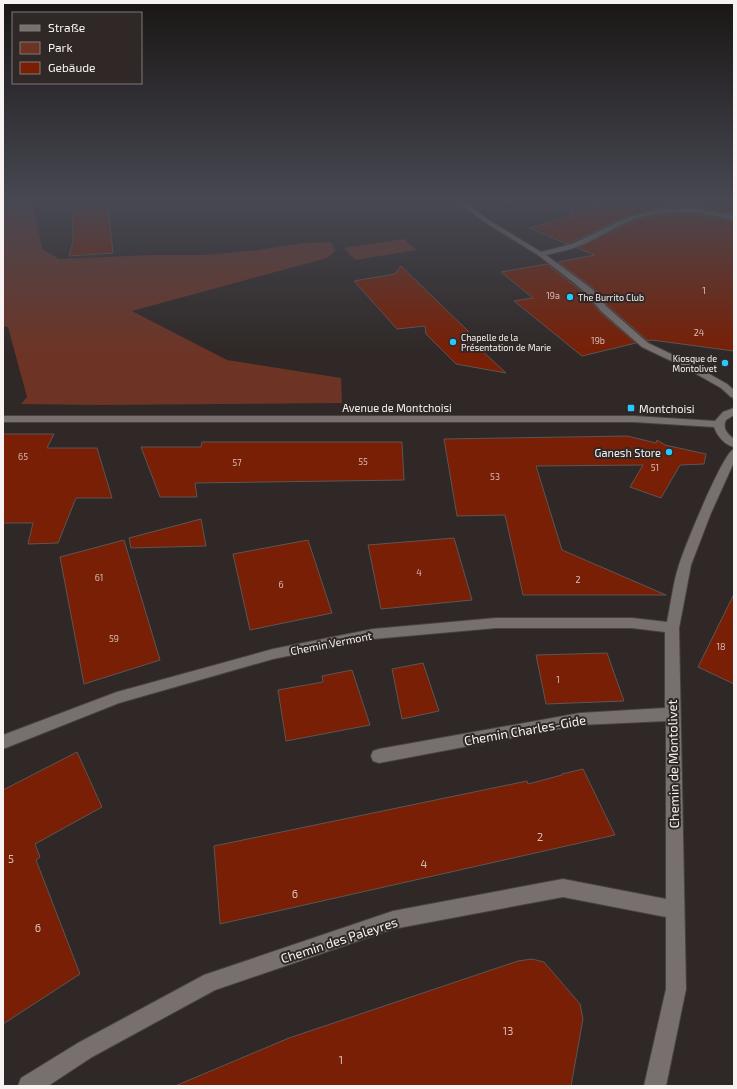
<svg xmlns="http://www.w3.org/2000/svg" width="737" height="1089" font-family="'Exo 2',sans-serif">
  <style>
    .green { fill: #6d3426 }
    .building { fill: #791f05; stroke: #5d5553 }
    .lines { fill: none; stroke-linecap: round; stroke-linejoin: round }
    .minor-casing { stroke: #484341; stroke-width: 2 }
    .tertiary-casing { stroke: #484341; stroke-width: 2 }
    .minor { fill: #78706e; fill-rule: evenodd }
    .tertiary { fill: #78706e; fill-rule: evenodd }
    .poi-dot { fill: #27c8ff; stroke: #2f2826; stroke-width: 1.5 }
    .labels { text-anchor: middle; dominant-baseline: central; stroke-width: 4; stroke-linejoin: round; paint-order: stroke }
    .number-label { font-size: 9px; fill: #d8beb7 }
    .far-poi-label { font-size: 9px; fill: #f8f3f2; stroke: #2f2826; text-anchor: start }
    .street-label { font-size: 11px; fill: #f8f3f2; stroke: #2f2826 }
    .poi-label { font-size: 11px; fill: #f8f3f2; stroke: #2f2826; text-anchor: start }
    .near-number-label { font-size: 11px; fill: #d8beb7 }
    .near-street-label { font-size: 13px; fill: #f8f3f2; stroke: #2f2826 }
  </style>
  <rect width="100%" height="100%" fill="#2f2826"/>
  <!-- green -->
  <path class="green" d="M 3,200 L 32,201 L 42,249 L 59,259 L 152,255 L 205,255 L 258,250 L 304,243 L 331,242 L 335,251 L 327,258 L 132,311 L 227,360 L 341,378 L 342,403 L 100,405 L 21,404 L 27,397 L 8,327 L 3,326 Z
    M 404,239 L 417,250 L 355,260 L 344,248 Z"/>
  <!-- building -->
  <path class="building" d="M 72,200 L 107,200 L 113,253 L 69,256 L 73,242 Z
    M 612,200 L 734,200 L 734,214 L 696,206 L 656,209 L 628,216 L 567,244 L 530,228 L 574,215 L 569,213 Z
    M 684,214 L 709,216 L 734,221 L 734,351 L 652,340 L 648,341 L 608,306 L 593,288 L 558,262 L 595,255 L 577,248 L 634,220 L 659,215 Z
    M 547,264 L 585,294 L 600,312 L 636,343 L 582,356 L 514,301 L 533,298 L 501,272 Z
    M 401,266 L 469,332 L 463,333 L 506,373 L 456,364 L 426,334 L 425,326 L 397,329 L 354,281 L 395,274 Z
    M 3,434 L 54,434 L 47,448 L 97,448 L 112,498 L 76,498 L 58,543 L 28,544 L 33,523 L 3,523 Z
    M 627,436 L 656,443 L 657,440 L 665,445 L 706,454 L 704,464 L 680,465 L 661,498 L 630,487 L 643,465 L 536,466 L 562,550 L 666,595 L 523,595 L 505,515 L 457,516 L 444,439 Z
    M 202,442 L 402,442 L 404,480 L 195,483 L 197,497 L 160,497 L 141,447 L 201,447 Z
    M 201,519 L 206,546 L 131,548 L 129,538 Z
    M 454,538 L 472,600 L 381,609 L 368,545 Z
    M 124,540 L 160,660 L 84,684 L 60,557 Z
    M 308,540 L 332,613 L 250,630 L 233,554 Z
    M 734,594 L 734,684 L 698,667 Z
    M 607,653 L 624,701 L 546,704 L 536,655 Z
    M 423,663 L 439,711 L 402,719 L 392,669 Z
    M 352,670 L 370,725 L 286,741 L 278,690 L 323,682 L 322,676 Z
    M 77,752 L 102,807 L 35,844 L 40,857 L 36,860 L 80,974 L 3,1024 L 3,790 Z
    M 583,769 L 615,835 L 220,924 L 214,846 L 527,781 L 528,784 L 562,775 L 562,774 Z
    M 532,959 L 544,962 L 580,1004 L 583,1019 L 571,1086 L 175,1086 L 289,1038 L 518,961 Z"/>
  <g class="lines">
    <!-- minor casing -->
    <g class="minor-casing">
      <path id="minor" d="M 455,200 L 462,200 L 487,219 L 541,252 L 572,244 L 629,217 L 656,210 L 696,208 L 734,216 L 734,220 C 701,211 667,208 634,219 C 615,226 599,238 581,245 C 570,250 558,252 546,255 L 592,289 L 607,307 L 648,343 L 690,363 L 727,384 L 734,390 L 734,398 L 731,397 L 721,388 L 684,367 L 642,347 L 601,311 L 586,293 L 573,282 L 538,255 L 483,221 Z
        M 734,449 L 734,462 L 711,513 L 691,565 L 679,628 L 686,989 L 666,1086 L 644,1086 L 666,989 L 666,917 L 563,897 L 393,929 L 215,990 L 92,1057 L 48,1086 L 18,1086 L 21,1078 L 78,1043 L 204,975 L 393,911 L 563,879 L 666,899 L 666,721 L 580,725 L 379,763 L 373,761 L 371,756 L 373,751 L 379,749 L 580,713 L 665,708 L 665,632 L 632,628 L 496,628 L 373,639 L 273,659 L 119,703 L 3,749 L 3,735 L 117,692 L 273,649 L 373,629 L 496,618 L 632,618 L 667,622 C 671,603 673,583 679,565 C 684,549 723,452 734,449 Z"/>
    </g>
    <!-- tertiary casing -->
    <g class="tertiary-casing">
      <path id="tertiary" d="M 734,408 L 734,415 L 726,420 C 722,428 727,434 734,439 L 734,447 C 725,445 717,436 714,427 L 634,422 L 3,422 L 3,416 L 634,416 L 715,421 L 723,412 Z"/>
    </g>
    <!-- minor -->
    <use href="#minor" class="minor"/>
    <!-- tertiary -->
    <use href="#tertiary" class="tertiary"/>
  </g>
  <!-- sky -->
  <linearGradient id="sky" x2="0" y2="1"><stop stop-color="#1a1615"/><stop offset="0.57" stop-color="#474852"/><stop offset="1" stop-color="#474852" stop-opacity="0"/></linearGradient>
  <rect width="737" height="353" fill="url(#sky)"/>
  <!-- markers -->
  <g class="poi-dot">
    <circle cx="570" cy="297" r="4"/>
    <circle cx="453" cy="342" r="4"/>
    <circle cx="725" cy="363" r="4"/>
    <rect x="627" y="404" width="8" height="8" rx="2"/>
    <circle cx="669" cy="452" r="4"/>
  </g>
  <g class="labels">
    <!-- number labels -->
    <g class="number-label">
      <text x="704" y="290">1</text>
      <text x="553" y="295">19a</text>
      <text x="699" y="332">24</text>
      <text x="598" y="340">19b</text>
      <text x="23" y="456">65</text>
      <text x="363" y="461">55</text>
      <text x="237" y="462">57</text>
      <text x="655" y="467">51</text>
      <text x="495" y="476">53</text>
      <text x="419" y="572">4</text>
      <text x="99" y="577">61</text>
      <text x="578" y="579">2</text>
      <text x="281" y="584">6</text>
      <text x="114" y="638">59</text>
      <text x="721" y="646">18</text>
      <text x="558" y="679">1</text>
    </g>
    <!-- far-poi labels -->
    <g class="far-poi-label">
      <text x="578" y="297">The Burrito Club</text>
      <text x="461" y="337">Chapelle de la<tspan x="461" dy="10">Présentation de Marie</tspan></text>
      <text x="717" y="358" text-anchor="end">Kiosque de<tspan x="717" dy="10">Montolivet</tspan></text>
    </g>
    <!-- street labels -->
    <g class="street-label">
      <text x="397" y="407">Avenue de Montchoisi</text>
      <text transform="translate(331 643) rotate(-11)">Chemin Vermont</text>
    </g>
    <!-- poi labels -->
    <g class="poi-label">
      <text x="639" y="408">Montchoisi</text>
      <text x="661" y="452" text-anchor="end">Ganesh Store</text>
    </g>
    <!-- near-number labels -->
    <g class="near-number-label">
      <text x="540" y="836">2</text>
      <text x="11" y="858">5</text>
      <text x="424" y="863">4</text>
      <text x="295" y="893">6</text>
      <text x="38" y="927">6</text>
      <text x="508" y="1030">13</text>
      <text x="341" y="1059">1</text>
    </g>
    <!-- near-street labels -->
    <g class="near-street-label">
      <text transform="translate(525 730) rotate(-10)">Chemin Charles-Gide</text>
      <text transform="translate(673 764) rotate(-91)">Chemin de Montolivet</text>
      <text transform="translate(339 940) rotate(-18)">Chemin des Paleyres</text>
    </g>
  </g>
  <!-- border -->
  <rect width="737" height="1089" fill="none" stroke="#f8f3f2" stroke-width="8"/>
  <!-- legend -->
  <rect x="12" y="12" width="130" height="72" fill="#2f2826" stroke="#7f7978"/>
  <rect x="20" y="25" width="20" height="6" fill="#78706e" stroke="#7f7978"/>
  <text x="48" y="32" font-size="12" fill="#f8f3f2">Straße</text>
  <rect x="20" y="42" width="20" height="12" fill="#6d3426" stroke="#7f7978"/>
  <text x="48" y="52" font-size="12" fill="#f8f3f2">Park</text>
  <rect x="20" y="62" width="20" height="12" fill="#791f05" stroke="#7f7978"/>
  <text x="48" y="72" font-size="12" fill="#f8f3f2">Gebäude</text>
</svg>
